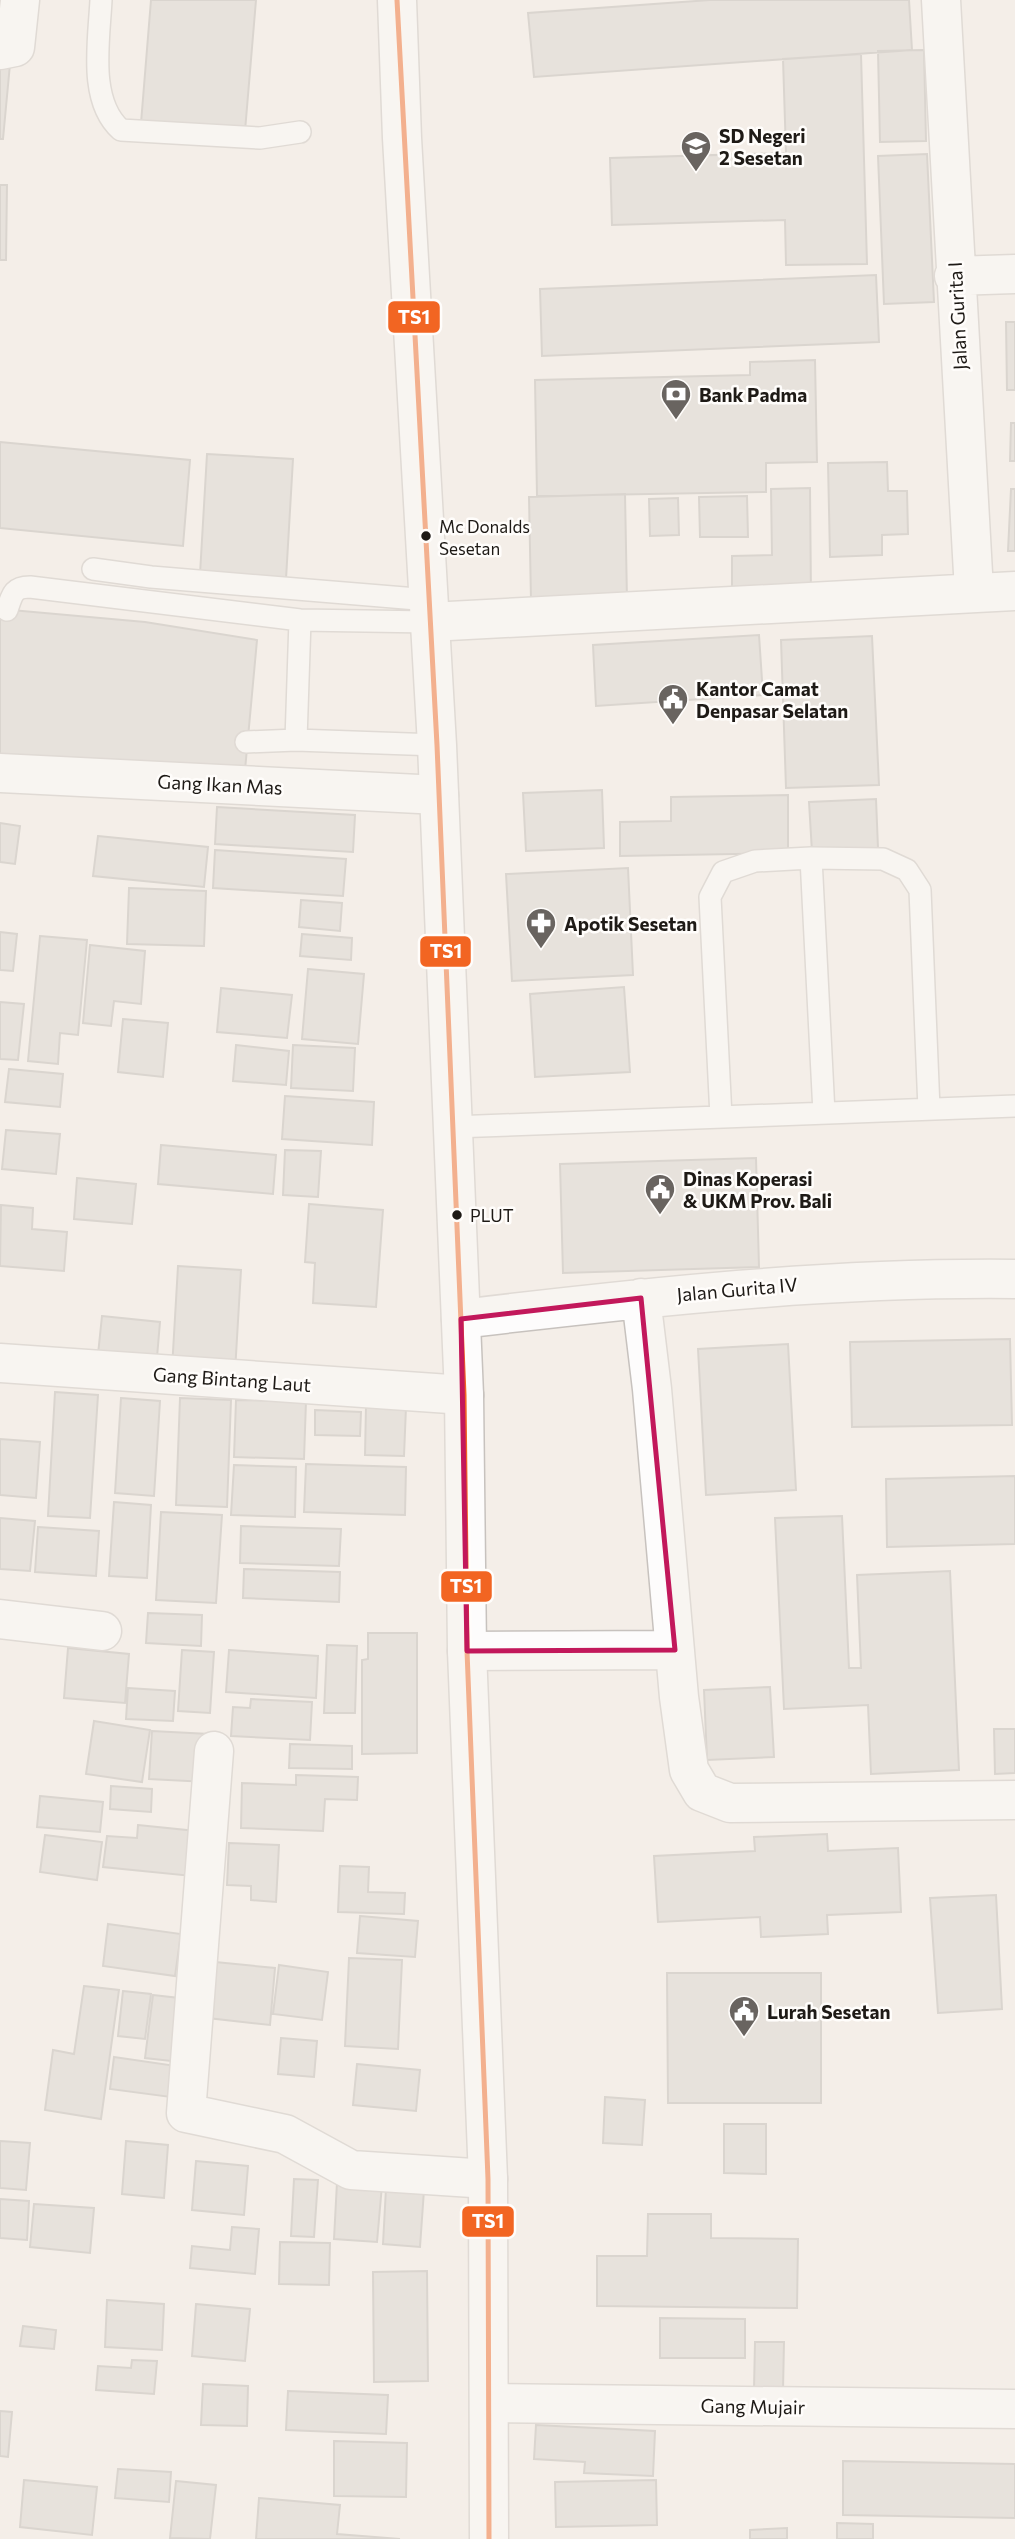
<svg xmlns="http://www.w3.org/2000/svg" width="1015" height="2539" font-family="Commissioner,sans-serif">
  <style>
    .building { fill: #d8d2ce; stroke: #bbb6b2; stroke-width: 2 }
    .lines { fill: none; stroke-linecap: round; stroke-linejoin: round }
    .service-casing { stroke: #c7c2be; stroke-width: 24 }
    .minor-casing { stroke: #c7c2be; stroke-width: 41 }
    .secondary-casing { stroke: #c7c2be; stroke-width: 41 }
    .service { stroke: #fdfcfc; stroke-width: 21 }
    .minor { stroke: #fdfcfc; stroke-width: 38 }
    .secondary { stroke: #fdfcfc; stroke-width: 38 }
    .bus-1-casing { stroke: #fffdfb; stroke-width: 10 }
    .bus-1 { stroke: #f26522; stroke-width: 5 }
    .marked { fill: none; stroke: #c2185b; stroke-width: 5; stroke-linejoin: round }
    .bus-dot { fill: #1e1a16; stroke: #fffdfb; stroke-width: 2.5 }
    .labels { text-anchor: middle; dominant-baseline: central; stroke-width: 5; stroke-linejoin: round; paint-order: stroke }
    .bus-label { font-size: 17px; fill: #1e1a16; stroke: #fffdfb; text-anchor: start }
    .poi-label { font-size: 19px; font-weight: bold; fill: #1e1a16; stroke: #fffdfb; text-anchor: start }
    .street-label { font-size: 19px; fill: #1e1a16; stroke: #fffdfb }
    .line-badge { stroke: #fffdfb; stroke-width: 2.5 }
    .badge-label { font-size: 19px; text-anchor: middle; font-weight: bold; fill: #fff }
  </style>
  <rect width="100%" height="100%" fill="#f4eee8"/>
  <!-- building -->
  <path class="building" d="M 151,0 L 256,0 L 245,131 L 141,123 Z
    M 710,0 L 909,0 L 912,50 L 534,77 L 528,13 Z
    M 924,50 L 926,141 L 880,142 L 878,51 Z
    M 861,54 L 867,264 L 786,265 L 785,220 L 612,225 L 610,158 L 786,153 L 783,59 Z
    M 0,63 L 10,64 L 3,139 L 0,139 Z
    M 927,154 L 934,302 L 884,304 L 878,156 Z
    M 0,185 L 7,185 L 6,260 L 0,260 Z
    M 876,275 L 879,342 L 542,356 L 540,289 Z
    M 1006,322 L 1015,322 L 1015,390 L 1007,390 Z
    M 815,360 L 817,462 L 766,463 L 766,492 L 537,496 L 535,380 L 750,375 L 750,362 Z
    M 1011,423 L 1015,423 L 1015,461 L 1010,461 Z
    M 0,442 L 190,460 L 183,546 L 0,528 Z
    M 207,454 L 293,459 L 286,579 L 200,574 Z
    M 887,462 L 888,491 L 907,491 L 908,534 L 882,535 L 882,555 L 830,557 L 828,463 Z
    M 810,488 L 811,598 L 732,599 L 732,556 L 772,555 L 771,489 Z
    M 1011,489 L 1015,489 L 1015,551 L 1008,551 Z
    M 625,494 L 627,600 L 531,600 L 529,497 Z
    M 747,496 L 748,537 L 700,537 L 699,497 Z
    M 678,498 L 679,535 L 650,536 L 649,499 Z
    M 0,609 L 145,622 L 257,640 L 245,770 L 0,761 Z
    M 759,635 L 763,695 L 596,706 L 593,645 Z
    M 872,636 L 879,785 L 786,788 L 781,640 Z
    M 602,790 L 604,848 L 526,851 L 523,793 Z
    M 788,795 L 788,853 L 620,856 L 620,822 L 671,821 L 671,797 Z
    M 876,799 L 878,848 L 812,852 L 809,802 Z
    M 217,807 L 355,815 L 353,852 L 215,844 Z
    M 0,823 L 20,826 L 15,864 L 0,862 Z
    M 98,836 L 208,847 L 204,887 L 93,876 Z
    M 215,850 L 346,859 L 343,896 L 213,888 Z
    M 628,868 L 633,975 L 512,981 L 506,874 Z
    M 129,888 L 206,891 L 204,946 L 127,944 Z
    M 301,900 L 342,903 L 340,931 L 299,927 Z
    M 0,932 L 17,934 L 13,971 L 0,970 Z
    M 302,934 L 352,938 L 351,960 L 300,956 Z
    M 40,936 L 87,940 L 78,1035 L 60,1033 L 58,1064 L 28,1061 Z
    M 90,945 L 145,951 L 141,1004 L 114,1001 L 111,1026 L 83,1023 Z
    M 308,969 L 364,974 L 358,1044 L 302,1039 Z
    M 624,987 L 630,1072 L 535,1077 L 530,994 Z
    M 221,988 L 292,995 L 287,1038 L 217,1032 Z
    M 0,1002 L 24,1004 L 18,1060 L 0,1059 Z
    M 123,1019 L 168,1023 L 163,1077 L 118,1072 Z
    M 236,1045 L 289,1051 L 286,1085 L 233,1081 Z
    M 293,1045 L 355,1048 L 353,1091 L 291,1088 Z
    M 9,1069 L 63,1074 L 60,1107 L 5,1102 Z
    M 285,1096 L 374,1102 L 372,1145 L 282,1139 Z
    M 6,1130 L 60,1134 L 56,1174 L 2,1169 Z
    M 161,1145 L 276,1155 L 273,1194 L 158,1184 Z
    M 285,1150 L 321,1151 L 318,1197 L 283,1195 Z
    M 756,1158 L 759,1267 L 563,1273 L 560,1164 Z
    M 77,1178 L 136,1184 L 132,1224 L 74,1219 Z
    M 309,1204 L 383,1210 L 376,1307 L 313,1303 L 315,1263 L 305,1262 Z
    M 1,1205 L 33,1208 L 32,1229 L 67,1232 L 64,1271 L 0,1266 Z
    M 178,1266 L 241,1270 L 235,1372 L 172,1369 Z
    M 102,1316 L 160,1322 L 156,1369 L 97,1364 Z
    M 1010,1339 L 1012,1425 L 852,1427 L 850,1342 Z
    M 788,1344 L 796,1490 L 706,1495 L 698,1349 Z
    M 55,1392 L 98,1395 L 90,1518 L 48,1516 Z
    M 121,1398 L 160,1401 L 154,1496 L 115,1493 Z
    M 180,1398 L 231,1400 L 227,1507 L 176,1505 Z
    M 236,1400 L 306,1401 L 304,1459 L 234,1457 Z
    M 366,1406 L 406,1407 L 404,1456 L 365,1455 Z
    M 315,1410 L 361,1412 L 360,1436 L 315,1435 Z
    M 0,1439 L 40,1442 L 36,1498 L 0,1495 Z
    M 306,1464 L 406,1467 L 405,1515 L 304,1512 Z
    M 234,1465 L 296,1467 L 295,1517 L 231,1515 Z
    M 1015,1476 L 1015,1544 L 887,1547 L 886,1479 Z
    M 114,1502 L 151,1505 L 147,1578 L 109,1576 Z
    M 161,1512 L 222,1515 L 216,1603 L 156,1600 Z
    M 842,1516 L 849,1668 L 861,1668 L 857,1575 L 950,1571 L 959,1770 L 871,1774 L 868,1705 L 784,1709 L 775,1518 Z
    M 0,1518 L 35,1521 L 30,1571 L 0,1569 Z
    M 241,1526 L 341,1529 L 339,1566 L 240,1563 Z
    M 38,1527 L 99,1531 L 96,1576 L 35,1572 Z
    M 244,1569 L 340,1572 L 339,1602 L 243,1598 Z
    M 148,1613 L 202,1615 L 201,1646 L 146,1643 Z
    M 368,1633 L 417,1633 L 417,1753 L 362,1754 L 362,1660 L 368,1659 Z
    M 327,1645 L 357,1646 L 355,1713 L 324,1713 Z
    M 68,1648 L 129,1654 L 125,1703 L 64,1698 Z
    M 182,1650 L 214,1652 L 210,1713 L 178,1711 Z
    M 229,1650 L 318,1656 L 316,1698 L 226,1692 Z
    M 770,1687 L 774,1757 L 707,1760 L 704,1690 Z
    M 128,1688 L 175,1691 L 173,1721 L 126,1719 Z
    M 251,1699 L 312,1702 L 310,1740 L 231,1736 L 233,1707 L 250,1708 Z
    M 94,1721 L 150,1730 L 142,1782 L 86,1774 Z
    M 994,1729 L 1015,1729 L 1015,1773 L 995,1774 Z
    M 152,1731 L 209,1734 L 207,1782 L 149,1779 Z
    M 290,1744 L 352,1746 L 352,1769 L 289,1768 Z
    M 296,1775 L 358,1777 L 357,1800 L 325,1799 L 323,1831 L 241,1828 L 242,1783 L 296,1785 Z
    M 111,1786 L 152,1789 L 151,1812 L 110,1809 Z
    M 40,1796 L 103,1802 L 100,1832 L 37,1827 Z
    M 138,1825 L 196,1831 L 192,1876 L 103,1867 L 107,1836 L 137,1838 Z
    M 827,1834 L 828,1851 L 898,1848 L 901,1912 L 827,1915 L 828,1934 L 761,1937 L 760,1917 L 658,1922 L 654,1856 L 755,1851 L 754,1837 Z
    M 45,1835 L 102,1842 L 97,1880 L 40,1872 Z
    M 229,1843 L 279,1845 L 276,1902 L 251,1900 L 251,1886 L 227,1885 Z
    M 340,1866 L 369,1867 L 368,1892 L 405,1893 L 404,1914 L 338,1912 Z
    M 996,1895 L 1002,2009 L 938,2013 L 930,1898 Z
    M 360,1916 L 418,1921 L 415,1957 L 357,1953 Z
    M 108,1924 L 181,1934 L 175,1976 L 103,1966 Z
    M 349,1958 L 402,1960 L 398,2049 L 345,2046 Z
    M 205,1961 L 275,1968 L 270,2025 L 199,2017 Z
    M 279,1965 L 328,1972 L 322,2020 L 273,2014 Z
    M 667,1973 L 821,1973 L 821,2103 L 668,2103 Z
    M 84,1986 L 119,1990 L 101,2119 L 45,2110 L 53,2050 L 74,2054 Z
    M 123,1991 L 151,1994 L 145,2039 L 118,2036 Z
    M 153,1995 L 188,1999 L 180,2062 L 145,2058 Z
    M 281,2038 L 317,2041 L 314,2077 L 278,2074 Z
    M 114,2057 L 183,2067 L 178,2098 L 110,2089 Z
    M 357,2064 L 420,2070 L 416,2111 L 353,2105 Z
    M 605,2097 L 645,2100 L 642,2145 L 603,2143 Z
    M 724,2124 L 766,2124 L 766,2174 L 724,2173 Z
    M 0,2141 L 30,2143 L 26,2190 L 0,2188 Z
    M 126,2141 L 168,2145 L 164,2198 L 122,2194 Z
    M 196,2161 L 248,2166 L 244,2215 L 192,2210 Z
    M 294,2179 L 318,2180 L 314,2237 L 291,2236 Z
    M 337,2182 L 382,2185 L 377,2242 L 334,2239 Z
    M 386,2188 L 424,2190 L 420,2247 L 383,2244 Z
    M 0,2199 L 29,2201 L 27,2240 L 0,2238 Z
    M 34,2204 L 94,2208 L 90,2253 L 30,2247 Z
    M 648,2214 L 711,2214 L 711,2238 L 798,2239 L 797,2308 L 597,2306 L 597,2256 L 647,2256 Z
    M 232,2227 L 259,2229 L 255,2274 L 190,2268 L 192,2246 L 230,2250 Z
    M 280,2242 L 330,2243 L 329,2285 L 279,2284 Z
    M 427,2271 L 428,2381 L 374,2382 L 373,2272 Z
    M 107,2300 L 164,2304 L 162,2350 L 105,2347 Z
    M 196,2304 L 250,2309 L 245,2361 L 192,2356 Z
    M 660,2318 L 745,2319 L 745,2358 L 660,2358 Z
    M 23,2326 L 56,2330 L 54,2349 L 20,2346 Z
    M 755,2342 L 784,2342 L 783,2390 L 754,2389 Z
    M 132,2360 L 157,2361 L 154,2394 L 96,2390 L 98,2366 L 131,2368 Z
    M 203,2384 L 248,2386 L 247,2426 L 201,2425 Z
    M 288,2391 L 388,2395 L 386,2434 L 286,2430 Z
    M 0,2411 L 12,2412 L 8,2457 L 0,2456 Z
    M 536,2425 L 655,2431 L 653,2476 L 584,2473 L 585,2462 L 534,2459 Z
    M 334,2441 L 407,2443 L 406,2497 L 334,2496 Z
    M 843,2461 L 1015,2464 L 1015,2518 L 843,2515 Z
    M 118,2469 L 171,2472 L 169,2502 L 115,2498 Z
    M 24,2480 L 97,2487 L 92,2535 L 20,2527 Z
    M 656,2480 L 657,2525 L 556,2527 L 555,2482 Z
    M 176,2481 L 216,2485 L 210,2539 L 170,2538 Z
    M 259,2498 L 340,2505 L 337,2534 L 400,2539 L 256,2539 Z
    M 837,2523 L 873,2524 L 873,2539 L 837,2539 Z
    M 787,2528 L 787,2539 L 750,2539 L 750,2530 Z"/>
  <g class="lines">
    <!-- service casing -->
    <g class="service-casing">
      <path id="service" d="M 101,0 C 99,41 88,101 121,130 L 260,138 L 300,132
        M 93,569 L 151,577 L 429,600
        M 7,610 C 12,595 13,587 30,587 L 300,620 L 430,622
        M 296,740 L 300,620
        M 246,742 L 296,740 L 437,745
        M 811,858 L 824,1113
        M 721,1117 L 710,897 L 723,872 L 755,861 L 811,858 L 883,859 L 907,870 L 920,890 L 929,1109
        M 453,1127 L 1015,1106"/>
    </g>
    <!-- minor casing -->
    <g class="minor-casing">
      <path id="minor" d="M 941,0 L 974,591
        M 0,50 L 15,47 L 20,0
        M 954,276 L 1015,274
        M 430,622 L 1015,591
        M 0,773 L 439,795
        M 641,1298 L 652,1389 L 679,1697 L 689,1770 L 702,1792 L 730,1803 L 1015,1800
        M 461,1319 C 646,1297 829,1277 1015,1279
        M 0,1363 L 464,1395
        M 0,1619 L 102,1631
        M 467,1651 L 675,1650
        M 214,1751 L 186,2113 L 285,2134 L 351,2170 L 488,2179
        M 490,2403 L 1015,2409"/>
    </g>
    <!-- secondary casing -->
    <g class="secondary-casing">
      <path id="secondary" d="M 397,0 L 402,138 L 437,745 L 464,1395 L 467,1651 L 488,2179 L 489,2539"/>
    </g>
    <!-- service -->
    <use href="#service" class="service"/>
    <!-- minor -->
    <use href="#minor" class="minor"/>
    <!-- secondary -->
    <use href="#secondary" class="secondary"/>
    <!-- bus-1 casing -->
    <g class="bus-1-casing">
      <path id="bus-1" d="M 397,0 L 437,745 L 464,1395 L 467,1651 L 488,2179 L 489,2539"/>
    </g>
    <!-- bus-1 -->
    <use href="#bus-1" class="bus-1"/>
  </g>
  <!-- marked area -->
  <path d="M0 0H1015V2539H0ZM 641,1298 L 675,1650 L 467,1651 L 461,1319 Z" fill="#f4eee8" fill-opacity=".55" fill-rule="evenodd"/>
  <path class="marked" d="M 641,1298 L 675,1650 L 467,1651 L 461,1319 Z"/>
  <!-- icons -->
  <defs>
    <g id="school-pin" transform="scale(1.575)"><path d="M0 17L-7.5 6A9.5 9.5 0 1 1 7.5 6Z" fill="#696460" stroke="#fffdfb"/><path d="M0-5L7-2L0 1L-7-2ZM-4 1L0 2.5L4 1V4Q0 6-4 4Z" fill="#fff"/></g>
    <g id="bank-pin" transform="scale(1.575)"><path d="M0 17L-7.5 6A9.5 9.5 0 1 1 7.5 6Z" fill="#696460" stroke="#fffdfb"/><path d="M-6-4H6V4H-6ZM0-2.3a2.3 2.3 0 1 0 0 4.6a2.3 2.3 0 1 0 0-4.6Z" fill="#fff"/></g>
    <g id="civic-pin" transform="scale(1.575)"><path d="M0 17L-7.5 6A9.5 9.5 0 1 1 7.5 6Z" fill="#696460" stroke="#fffdfb"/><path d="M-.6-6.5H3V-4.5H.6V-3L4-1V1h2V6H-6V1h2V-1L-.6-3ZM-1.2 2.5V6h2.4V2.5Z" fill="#fff"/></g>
    <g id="pharmacy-pin" transform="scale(1.575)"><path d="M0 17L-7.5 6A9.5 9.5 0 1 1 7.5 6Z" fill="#696460" stroke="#fffdfb"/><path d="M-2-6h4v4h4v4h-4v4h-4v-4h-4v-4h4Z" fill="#fff"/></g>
  </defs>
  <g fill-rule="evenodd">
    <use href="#school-pin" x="696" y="146"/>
    <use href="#bank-pin" x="676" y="394"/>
    <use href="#civic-pin" x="673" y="699"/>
    <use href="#pharmacy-pin" x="541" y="923"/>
    <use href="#civic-pin" x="660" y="1189"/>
    <use href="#civic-pin" x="744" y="2011"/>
  </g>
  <!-- markers -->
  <g class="bus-dot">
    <circle cx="426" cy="536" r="6"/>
    <circle cx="457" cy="1215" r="6"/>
  </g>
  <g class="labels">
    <!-- bus labels -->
    <g class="bus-label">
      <text x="439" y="526">Mc Donalds<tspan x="439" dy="22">Sesetan</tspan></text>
      <text x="470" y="1215">PLUT</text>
    </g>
    <!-- poi labels -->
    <g class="poi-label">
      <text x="719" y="135">SD Negeri<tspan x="719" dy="22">2 Sesetan</tspan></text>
      <text x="699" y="394">Bank Padma</text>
      <text x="696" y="688">Kantor Camat<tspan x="696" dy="22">Denpasar Selatan</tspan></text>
      <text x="564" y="923">Apotik Sesetan</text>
      <text x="683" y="1178">Dinas Koperasi<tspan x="683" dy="22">&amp; UKM Prov. Bali</tspan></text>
      <text x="767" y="2011">Lurah Sesetan</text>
    </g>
    <!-- street labels -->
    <g class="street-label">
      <text transform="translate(957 316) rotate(-93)">Jalan Gurita I</text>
      <text transform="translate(220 784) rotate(3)">Gang Ikan Mas</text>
      <text transform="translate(737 1289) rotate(-5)">Jalan Gurita IV</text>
      <text transform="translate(232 1379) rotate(4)">Gang Bintang Laut</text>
      <text transform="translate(753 2406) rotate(1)">Gang Mujair</text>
    </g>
  </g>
  <g class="line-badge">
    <rect x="387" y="300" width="54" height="34" rx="7" fill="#f26522"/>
    <rect x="419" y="935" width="53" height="33" rx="7" fill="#f26522"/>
    <rect x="440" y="1570" width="53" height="33" rx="7" fill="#f26522"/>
    <rect x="461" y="2205" width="54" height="33" rx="7" fill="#f26522"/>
  </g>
  <g class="badge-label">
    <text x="414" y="324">TS1</text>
    <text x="446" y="958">TS1</text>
    <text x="466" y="1593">TS1</text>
    <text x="488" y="2228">TS1</text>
  </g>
</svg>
